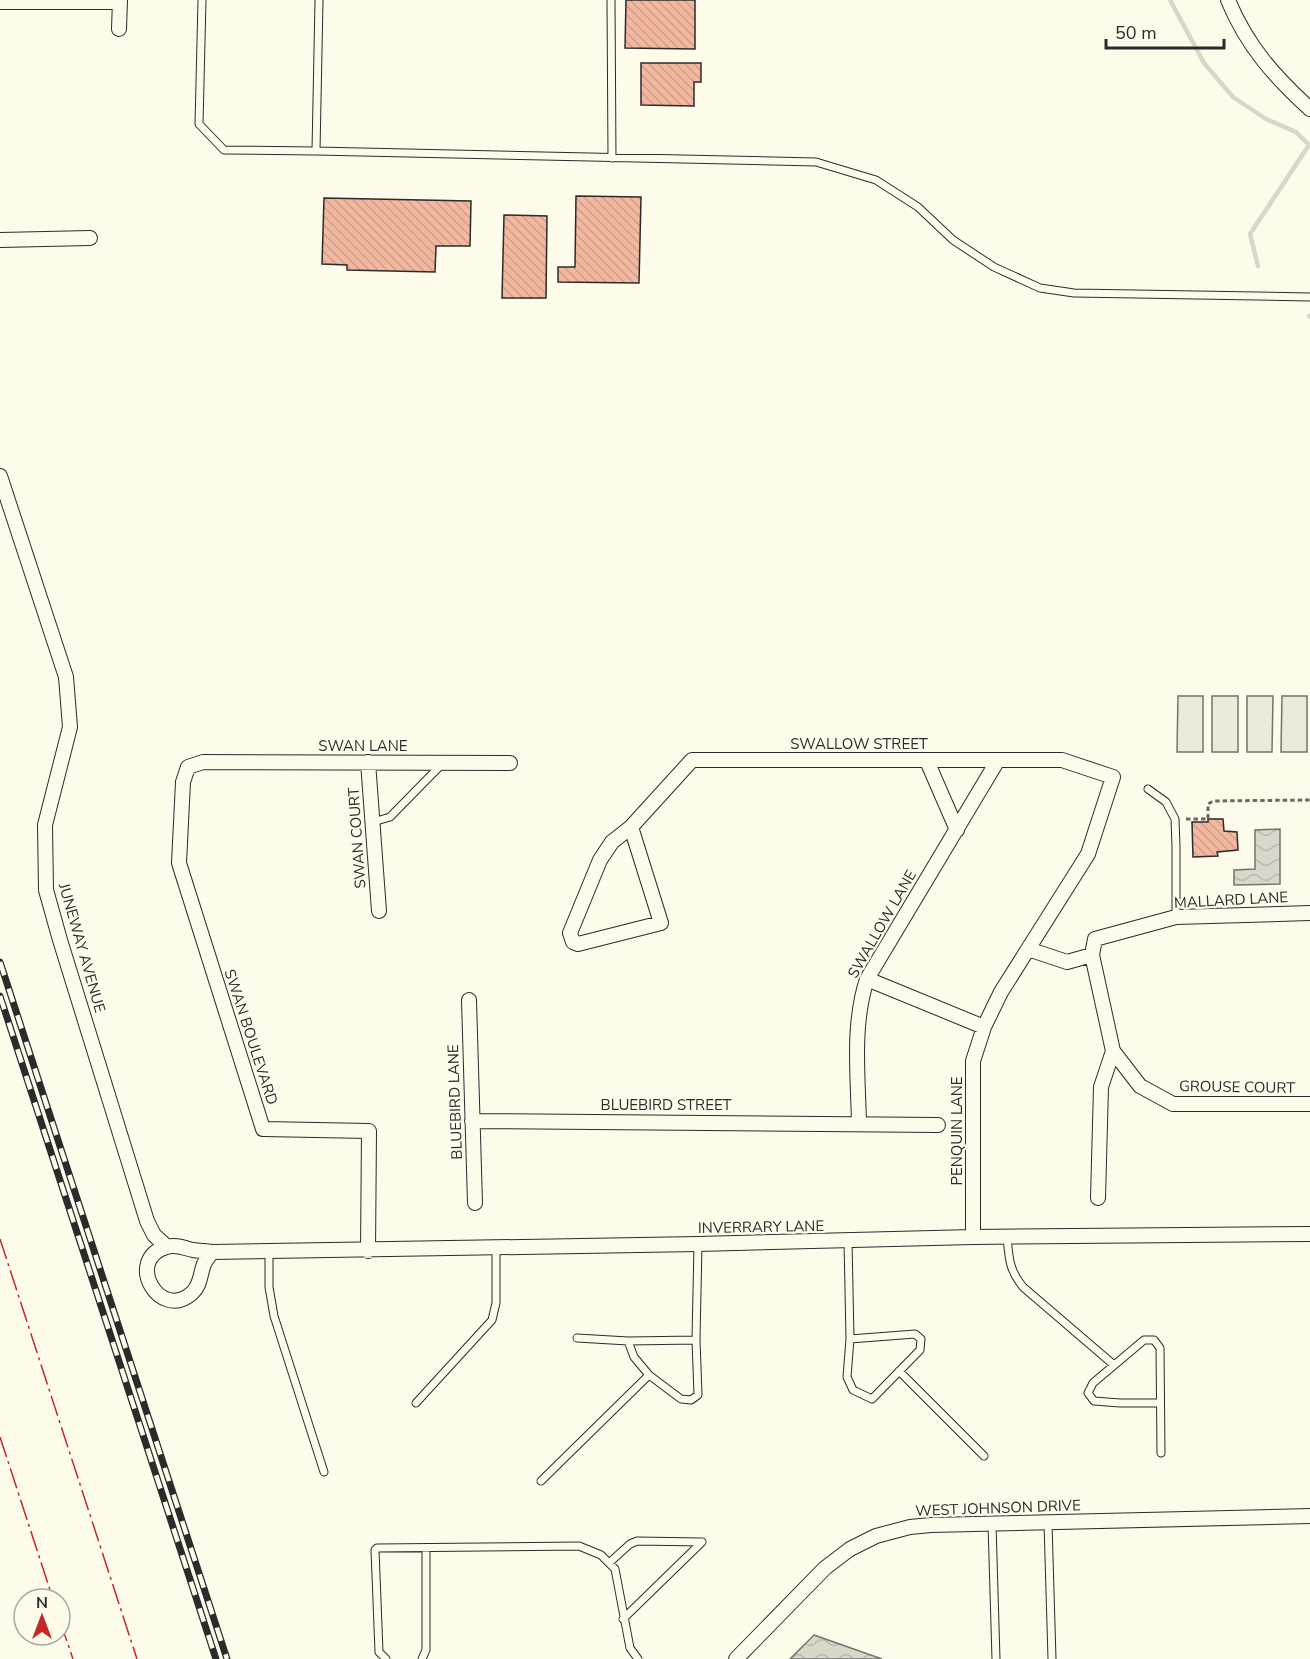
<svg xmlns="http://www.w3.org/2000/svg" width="1310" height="1659" font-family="'Nunito Sans',sans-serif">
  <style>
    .park { fill: #ecebdb; stroke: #74746e; stroke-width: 1.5 }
    .water { fill: url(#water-waves); stroke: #74746e; stroke-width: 1.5 }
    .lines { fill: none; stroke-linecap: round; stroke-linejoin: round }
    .stream { stroke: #d8d7c9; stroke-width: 4.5 }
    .building { fill: url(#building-back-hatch); stroke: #2b2b2b; stroke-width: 1.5 }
    .service-casing { stroke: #2b2b2b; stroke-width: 9 }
    .minor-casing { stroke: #2b2b2b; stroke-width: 16 }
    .path { stroke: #6a6964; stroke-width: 3; stroke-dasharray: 4.5 3; stroke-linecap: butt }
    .service { stroke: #fdfbea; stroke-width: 7 }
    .minor { stroke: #fdfbea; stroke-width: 14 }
    .rail-casing { stroke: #2b2b2b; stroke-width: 7 }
    .rail { stroke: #fdfbea; stroke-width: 4.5; stroke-dasharray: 14; stroke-linecap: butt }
    .power { stroke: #c62828; stroke-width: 1.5; stroke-dasharray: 21 4.5 3 4.5; stroke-linecap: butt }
    .labels { text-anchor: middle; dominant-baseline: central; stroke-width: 4.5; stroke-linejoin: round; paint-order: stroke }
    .street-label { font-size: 15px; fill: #2b2b2b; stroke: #fdfbea }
  </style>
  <defs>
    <pattern id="water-waves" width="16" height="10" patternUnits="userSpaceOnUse" patternTransform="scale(1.5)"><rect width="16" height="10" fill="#d8d7c9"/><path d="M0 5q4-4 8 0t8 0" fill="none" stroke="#bab9ad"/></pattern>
    <pattern id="building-back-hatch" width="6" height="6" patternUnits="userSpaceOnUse" patternTransform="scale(1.5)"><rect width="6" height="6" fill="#f2b8a0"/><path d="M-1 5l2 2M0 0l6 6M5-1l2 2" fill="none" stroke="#d09e8a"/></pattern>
  </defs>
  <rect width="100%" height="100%" fill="#fdfbea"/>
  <!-- park -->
  <path class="park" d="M 1178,696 L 1203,696 L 1203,752 L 1177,752 Z
    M 1212,696 L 1238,696 L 1238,752 L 1212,752 Z
    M 1247,696 L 1273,696 L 1272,752 L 1247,752 Z
    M 1282,696 L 1307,696 L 1307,752 L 1281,752 Z"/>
  <!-- water -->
  <path class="water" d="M 1280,829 L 1280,884 L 1234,885 L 1234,870 L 1255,869 L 1255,830 Z
    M 814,1635 L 882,1659 L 790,1659 Z"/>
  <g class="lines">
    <!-- stream -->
    <path class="stream" d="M 1170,0 L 1204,63 L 1233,97 L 1266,119 L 1296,132 L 1309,145 L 1250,234 L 1258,266
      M 1309,316 L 1310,317"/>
  </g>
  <!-- building -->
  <path class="building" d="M 626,0 L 695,0 L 695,49 L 625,48 Z
    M 641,63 L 701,63 L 701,82 L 694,82 L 694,106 L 641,105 Z
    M 576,196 L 641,197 L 639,283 L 558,282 L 558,267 L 575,267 Z
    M 324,198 L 471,201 L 470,246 L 436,246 L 435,272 L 347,270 L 347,265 L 322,264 Z
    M 504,215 L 547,216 L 546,298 L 502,298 Z
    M 1208,819 L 1223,819 L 1224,831 L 1237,832 L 1238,850 L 1217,852 L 1218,856 L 1193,857 L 1192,822 L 1208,822 Z"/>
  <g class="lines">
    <!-- service casing -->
    <g class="service-casing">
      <path id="service" d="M 202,0 L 199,124 L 224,150 L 316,151 L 816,162 L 876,180 L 918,207 L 953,240 L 994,267 L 1040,288 L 1074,293 L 1310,297
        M 611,0 L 612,158
        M 316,151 L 319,0
        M 1148,789 L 1166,802 L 1175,819 L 1176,847 L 1176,917
        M 373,822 L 390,817 L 443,763
        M 1007,1237 C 1009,1258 1009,1270 1023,1287 L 1114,1365
        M 848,1241 L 850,1339 L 847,1377 L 853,1390 L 872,1399 L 920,1350 L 921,1339 L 915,1334 L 850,1339
        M 269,1251 L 269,1287 L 274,1316 L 324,1472
        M 577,1338 L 628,1341 L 696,1340 L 698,1244
        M 628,1341 L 634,1357 L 649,1375 L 681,1399 L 691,1400 L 698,1395 L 696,1340
        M 899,1371 L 984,1456
        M 416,1403 L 492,1320 L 496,1303 L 496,1248
        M 1160,1403 L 1120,1403 L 1094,1401 L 1088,1393 L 1093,1383 L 1144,1340 L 1154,1340 L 1160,1348 L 1161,1453
        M 541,1481 L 649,1375
        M 1048,1523 L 1052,1659
        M 992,1524 L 996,1659
        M 609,1563 L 630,1544 L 637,1541 L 702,1542
        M 623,1619 L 702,1542
        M 386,1659 L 379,1652 L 375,1550 L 377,1548 L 579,1546 L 601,1555 L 615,1569 L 630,1648 L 638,1659
        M 422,1659 L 426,1650 L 426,1548"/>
    </g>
    <!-- minor casing -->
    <g class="minor-casing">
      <path id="minor" d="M 1228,0 C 1247,46 1274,76 1310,109
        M 0,2 L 120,2
        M 119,29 L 120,0
        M 0,240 L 90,238
        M 0,476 L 66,677 L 70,727 L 45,825 L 46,890 L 60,940 L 147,1221 L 154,1235 L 167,1247
        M 927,761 L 957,830
        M 368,762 L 379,911
        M 631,827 L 692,760 L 1062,760 L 1113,777 L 1088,854 L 1001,992 L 984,1027 L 973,1061 L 973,1237
        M 631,827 L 661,923 L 578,944 L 573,942 L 570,933 L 600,860 L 612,842 Z
        M 1310,913 L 1176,917 L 1095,939 L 1092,955 L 1113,1051 L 1140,1086 L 1173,1104 L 1310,1104
        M 1028,949 L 1067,962 L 1092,955
        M 867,979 L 984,1027
        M 469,1000 L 475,1203
        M 472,1121 L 938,1125
        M 859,1123 C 858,1075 852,1025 867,979 L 998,760
        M 1098,1198 L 1101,1087 L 1113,1051
        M 368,1251 L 369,1131 L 263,1129 L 179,863 L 183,782 L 188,767 L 203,762 L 510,763
        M 212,1252 C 209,1256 206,1260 204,1264 C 200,1274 201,1285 192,1293 C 160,1322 124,1260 166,1247 C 176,1244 184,1248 193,1250 C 199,1251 206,1251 212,1252 L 698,1244 L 973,1237 L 1310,1234
        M 736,1659 L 825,1568 L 850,1549 L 876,1536 L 910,1527 L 931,1525 L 1310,1516"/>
    </g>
    <!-- path -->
    <path class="path" d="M 1186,819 L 1208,819 L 1208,804 L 1213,801 L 1310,800"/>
    <!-- service -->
    <use href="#service" class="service"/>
    <!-- minor -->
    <use href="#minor" class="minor"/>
    <!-- rail casing -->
    <g class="rail-casing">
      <path id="rail" d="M 0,962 L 227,1659
        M 0,996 L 216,1659"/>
    </g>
    <!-- rail -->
    <use href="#rail" class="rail"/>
    <!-- power -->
    <path class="power" d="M 0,1239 L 137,1659
      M 0,1437 L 53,1599
      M 60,1621 L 73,1659"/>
  </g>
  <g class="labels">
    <!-- street labels -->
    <g class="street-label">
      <text x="859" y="744">SWALLOW STREET</text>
      <text x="363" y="746">SWAN LANE</text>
      <text transform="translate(357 838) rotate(-94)">SWAN COURT</text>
      <text transform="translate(1231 900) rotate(-3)">MALLARD LANE</text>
      <text transform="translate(882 924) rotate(-60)">SWALLOW LANE</text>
      <text transform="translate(82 948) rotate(74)">JUNEWAY AVENUE</text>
      <text transform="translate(251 1037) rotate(72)">SWAN BOULEVARD</text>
      <text transform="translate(1237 1087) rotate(1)">GROUSE COURT</text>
      <text transform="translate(455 1102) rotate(-92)">BLUEBIRD LANE</text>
      <text x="666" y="1105">BLUEBIRD STREET</text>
      <text transform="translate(957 1131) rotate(-90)">PENQUIN LANE</text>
      <text transform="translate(761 1227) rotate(-1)">INVERRARY LANE</text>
      <text transform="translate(998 1508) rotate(-2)">WEST JOHNSON DRIVE</text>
    </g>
  </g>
  <!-- north arrow -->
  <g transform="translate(42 1617)"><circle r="28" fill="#fdfbea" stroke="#a9a89e" stroke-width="1.5"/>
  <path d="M0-4.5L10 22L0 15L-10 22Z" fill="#c62828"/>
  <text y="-9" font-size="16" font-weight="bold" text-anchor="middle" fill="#2b2b2b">N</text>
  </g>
  <!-- scale -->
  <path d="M1106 39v9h118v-9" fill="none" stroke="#2b2b2b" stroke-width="3"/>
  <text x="1115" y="39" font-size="18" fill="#2b2b2b" stroke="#fdfbea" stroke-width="4.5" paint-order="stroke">50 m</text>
</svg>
